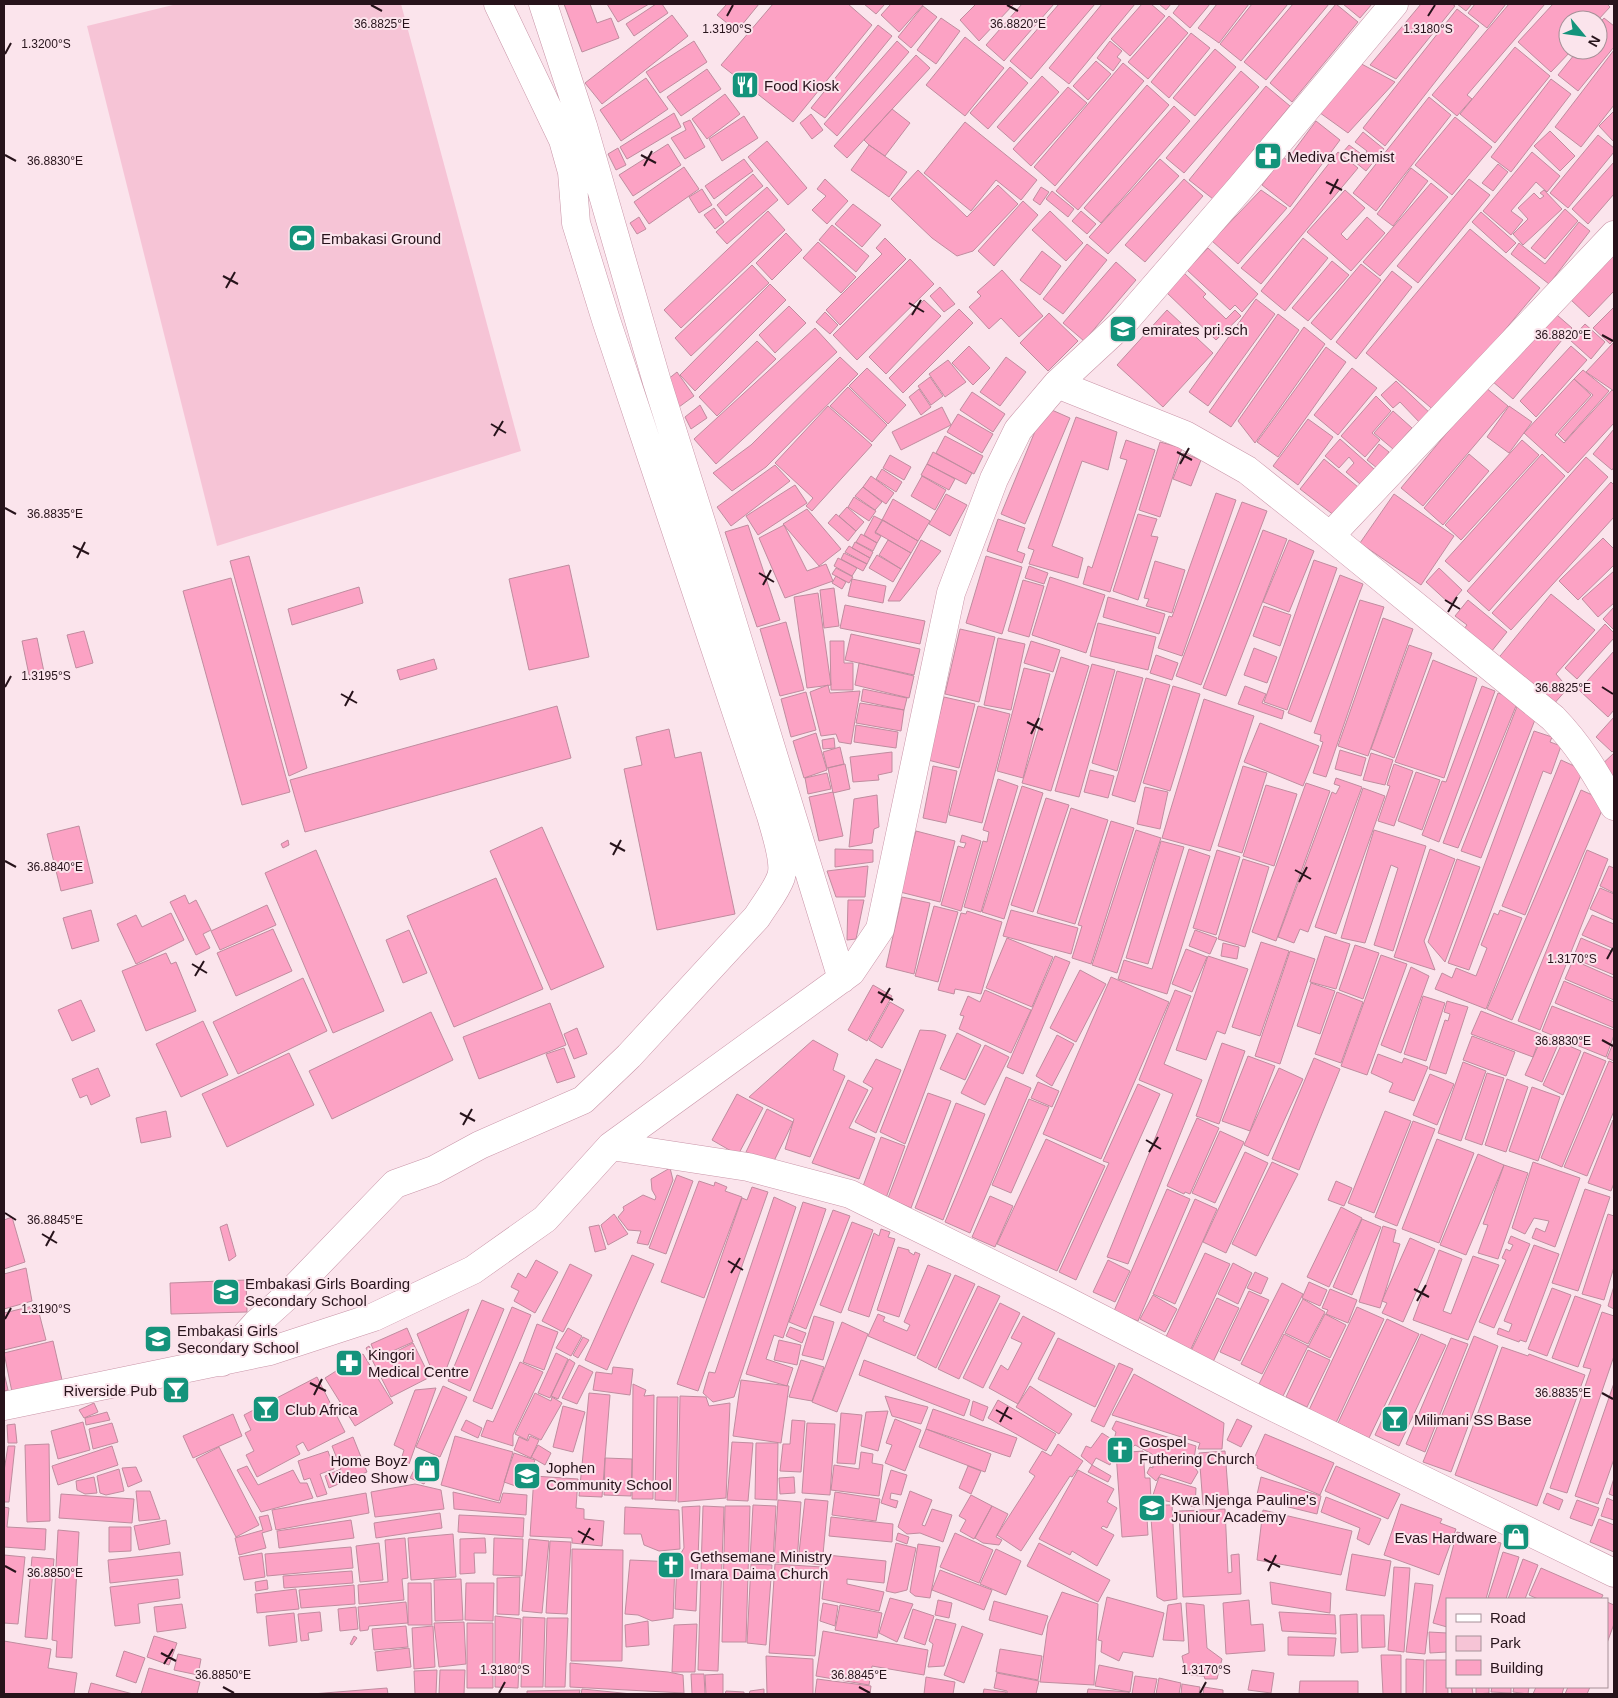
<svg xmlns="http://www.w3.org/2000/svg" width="1618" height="1698" font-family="Arial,sans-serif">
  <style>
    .green { fill: #f6c4d6 }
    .building { fill: #fca2c4; stroke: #c08c9f }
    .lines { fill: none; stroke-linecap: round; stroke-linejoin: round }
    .minor-casing { stroke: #c995a8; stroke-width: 29 }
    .minor { stroke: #fff; stroke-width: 28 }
    .ticks { fill: none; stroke: #27131b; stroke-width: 2 }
    .labels { text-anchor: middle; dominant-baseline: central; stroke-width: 4; stroke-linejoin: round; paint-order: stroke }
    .poi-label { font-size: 15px; fill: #27131b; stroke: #fbe4ec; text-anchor: start }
    .ticks-label { font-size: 12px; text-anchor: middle; fill: #27131b; stroke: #fbe4ec; stroke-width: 4; stroke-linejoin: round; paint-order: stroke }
  </style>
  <rect width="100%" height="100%" fill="#fbe4ec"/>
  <!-- green -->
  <path class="green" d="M 177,4 L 401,4 L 521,451 L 217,546 L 87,26 Z"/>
  <!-- building -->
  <path class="building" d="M 564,4 L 590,4 L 597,23 L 611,18 L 619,38 L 582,52 Z
    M 607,4 L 649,4 L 618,22 Z
    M 656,4 L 662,4 L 668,13 L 634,36 L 626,24 Z
    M 727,4 L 759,4 L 737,31 L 717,15 Z
    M 773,4 L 848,4 L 872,25 L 793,122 L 721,65 Z
    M 864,4 L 885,4 L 876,14 Z
    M 891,4 L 924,4 L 899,32 L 881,15 Z
    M 976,4 L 1014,4 L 979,41 L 960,20 Z
    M 1022,4 L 1054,4 L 1004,61 L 986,45 Z
    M 1059,4 L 1095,4 L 1031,79 L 1010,61 Z
    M 1102,4 L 1135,4 L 1069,84 L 1049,68 Z
    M 1142,4 L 1151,4 L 1165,16 L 1130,56 L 1111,39 Z
    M 1159,4 L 1171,4 L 1166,10 Z
    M 1180,4 L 1210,4 L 1190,28 L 1173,13 Z
    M 1217,4 L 1249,4 L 1219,43 L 1198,28 Z
    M 1252,4 L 1288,4 L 1241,61 L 1220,44 Z
    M 1293,4 L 1329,4 L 1266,80 L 1244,62 Z
    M 1336,4 L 1358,22 L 1292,102 L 1270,83 Z
    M 1343,4 L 1372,4 L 1360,18 Z
    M 1421,4 L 1452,4 L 1455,6 L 1396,79 L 1370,65 Z
    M 1457,4 L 1472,4 L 1466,11 Z
    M 1475,4 L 1506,4 L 1487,28 L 1468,13 Z
    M 1509,4 L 1545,4 L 1467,95 L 1472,99 L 1457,116 L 1432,95 Z
    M 1553,4 L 1607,4 L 1610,7 L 1598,20 L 1568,20 L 1568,50 L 1572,50 L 1551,72 L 1518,42 Z
    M 923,6 L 937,17 L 911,48 L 898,37 Z
    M 1457,9 L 1479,26 L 1385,146 L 1363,128 Z
    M 672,15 L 688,36 L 602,104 L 585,83 Z
    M 1169,16 L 1188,33 L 1148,79 L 1128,62 Z
    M 941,18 L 960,31 L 936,64 L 917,50 Z
    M 1604,18 L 1614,26 L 1614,47 L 1578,91 L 1558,75 L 1578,50 L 1598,50 L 1598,25 Z
    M 878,25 L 892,36 L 825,118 L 811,108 Z
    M 1191,33 L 1210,48 L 1169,98 L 1151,82 Z
    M 965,37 L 1004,68 L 965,116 L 926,85 Z
    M 694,41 L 707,62 L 660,93 L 646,72 Z
    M 897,41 L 909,52 L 837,136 L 824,124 Z
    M 1110,41 L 1122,51 L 1117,57 L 1121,60 L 1113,71 L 1097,58 Z
    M 1515,47 L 1550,76 L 1495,143 L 1460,114 Z
    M 1215,49 L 1236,67 L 1195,116 L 1173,98 Z
    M 1614,50 L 1614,105 L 1581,147 L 1555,127 Z
    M 916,55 L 930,68 L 847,158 L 834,146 Z
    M 1096,61 L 1111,74 L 1088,100 L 1073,86 Z
    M 1356,61 L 1395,82 L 1348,133 L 1316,110 Z
    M 1123,63 L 1144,81 L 1055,186 L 1034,167 Z
    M 1010,67 L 1028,83 L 988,129 L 970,113 Z
    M 707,69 L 721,89 L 681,116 L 667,97 Z
    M 1241,71 L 1259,87 L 1184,173 L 1166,158 Z
    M 1042,76 L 1059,92 L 1014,142 L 997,127 Z
    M 646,78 L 668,109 L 621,141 L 600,110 Z
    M 1551,79 L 1571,94 L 1511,172 L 1491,157 Z
    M 1147,85 L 1169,105 L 1078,210 L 1056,191 Z
    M 1266,86 L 1290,106 L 1213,199 L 1189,180 Z
    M 1068,87 L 1087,103 L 1031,166 L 1013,149 Z
    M 725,94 L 740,114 L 707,139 L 692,119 Z
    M 1429,97 L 1451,115 L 1376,211 L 1353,193 Z
    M 1174,106 L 1190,121 L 1101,223 L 1084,208 Z
    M 892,109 L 910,123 L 885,156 L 869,145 L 864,140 Z
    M 1614,111 L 1614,142 L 1599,126 Z
    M 674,113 L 681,127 L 627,159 L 620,147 Z
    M 811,114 L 823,130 L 812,139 L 800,123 Z
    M 744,116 L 758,138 L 722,161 L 709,139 Z
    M 1455,117 L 1492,147 L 1452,195 L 1415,165 Z
    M 690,120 L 705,147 L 685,159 L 671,138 L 686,130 L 683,123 Z
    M 1316,121 L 1340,140 L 1290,207 L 1262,185 L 1283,157 L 1287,160 Z
    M 965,122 L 1037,180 L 1021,200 L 996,180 L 971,211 L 924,173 Z
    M 1550,131 L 1575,156 L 1560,171 L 1534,146 Z
    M 1363,132 L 1384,149 L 1366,171 L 1343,152 L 1349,145 L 1364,156 L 1367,151 L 1355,142 Z
    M 1598,135 L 1614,148 L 1614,152 L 1568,208 L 1550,193 Z
    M 767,141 L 807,188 L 788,205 L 748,157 Z
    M 668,144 L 681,165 L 633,196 L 619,175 Z
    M 869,145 L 907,172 L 889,197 L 851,170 Z
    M 618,148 L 626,165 L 616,170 L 608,154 Z
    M 1338,152 L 1358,168 L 1261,284 L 1241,268 L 1290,213 Z
    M 1532,152 L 1560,176 L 1547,192 L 1536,182 L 1511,211 L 1523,220 L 1511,235 L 1483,211 Z
    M 744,159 L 753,171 L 714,199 L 705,186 Z
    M 1160,159 L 1179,176 L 1108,254 L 1089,237 Z
    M 1614,162 L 1614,194 L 1588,224 L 1572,209 Z
    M 1498,164 L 1508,172 L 1493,191 L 1482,183 Z
    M 684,167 L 699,189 L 649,224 L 634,202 Z
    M 1411,168 L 1428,181 L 1393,226 L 1377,214 Z
    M 918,170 L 967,217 L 998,185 L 1018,204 L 973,251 L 957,256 L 932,238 L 891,199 Z
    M 753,174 L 763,186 L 726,216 L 717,205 Z
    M 825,179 L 848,201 L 827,224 L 812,210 L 826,196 L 817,189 Z
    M 1184,179 L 1203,196 L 1145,262 L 1125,245 Z
    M 1469,179 L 1490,195 L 1418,283 L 1397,266 Z
    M 1431,183 L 1448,197 L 1380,276 L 1363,262 Z
    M 767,187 L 778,200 L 727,244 L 716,232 Z
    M 1041,187 L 1049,192 L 1040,205 L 1033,200 Z
    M 702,189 L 712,205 L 699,213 L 689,197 Z
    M 1261,190 L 1287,208 L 1238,264 L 1212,241 Z
    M 1345,190 L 1365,208 L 1341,234 L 1347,240 L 1367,217 L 1385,233 L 1351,271 L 1307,232 Z
    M 1544,190 L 1562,209 L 1523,245 L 1513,234 L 1528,219 L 1518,208 L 1534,193 L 1540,199 L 1544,196 L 1540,193 Z
    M 1052,191 L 1074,209 L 1068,217 L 1046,199 Z
    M 1023,201 L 1038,215 L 994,266 L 978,251 Z
    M 853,204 L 881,225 L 862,247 L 835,224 Z
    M 714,208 L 724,222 L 715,229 L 704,215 Z
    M 1565,209 L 1578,221 L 1545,259 L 1531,248 Z
    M 768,211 L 785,230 L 681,328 L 664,310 Z
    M 1050,211 L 1083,243 L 1066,261 L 1032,230 Z
    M 1081,211 L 1096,224 L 1087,234 L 1072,221 Z
    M 1481,212 L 1516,243 L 1506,253 L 1472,222 Z
    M 639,217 L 646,229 L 637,234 L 630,223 Z
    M 1579,222 L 1590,231 L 1549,284 L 1511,254 L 1519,243 L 1545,264 Z
    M 832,225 L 869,256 L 856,272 L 819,240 Z
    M 1470,229 L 1540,288 L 1436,412 L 1366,353 Z
    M 786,233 L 802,250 L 772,280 L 756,263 Z
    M 885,238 L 906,259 L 840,325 L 826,310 L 882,254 L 876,248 Z
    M 1303,238 L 1328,258 L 1285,311 L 1261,291 Z
    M 818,242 L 856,277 L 841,293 L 803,258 Z
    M 1087,244 L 1107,260 L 1063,314 L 1043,299 Z
    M 1208,248 L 1258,294 L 1242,312 L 1235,305 L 1230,310 L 1187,270 Z
    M 1042,251 L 1061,266 L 1040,295 L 1020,280 Z
    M 1614,251 L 1614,291 L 1589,317 L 1570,299 Z
    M 910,259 L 934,284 L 857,360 L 833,335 Z
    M 1332,261 L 1349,275 L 1308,321 L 1292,308 Z
    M 1116,262 L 1136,280 L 1084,341 L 1063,323 Z
    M 1361,264 L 1381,280 L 1331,340 L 1311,323 Z
    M 752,265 L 769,283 L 691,356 L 675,338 Z
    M 1002,270 L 1043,316 L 1019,337 L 1001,318 L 989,329 L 969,307 L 981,296 L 977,292 Z
    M 1392,271 L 1412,287 L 1356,359 L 1336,342 Z
    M 1184,273 L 1206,294 L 1203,297 L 1226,319 L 1235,310 L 1241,316 L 1216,340 L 1166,292 Z
    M 770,284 L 786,300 L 695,391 L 680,375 Z
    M 940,287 L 955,304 L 944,312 L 930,296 Z
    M 1256,299 L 1275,314 L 1208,406 L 1189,392 Z
    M 924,300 L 941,316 L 886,374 L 869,357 Z
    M 789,306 L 806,323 L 775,353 L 759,335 Z
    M 1613,308 L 1614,310 L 1614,339 L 1610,344 L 1593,328 Z
    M 959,309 L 973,323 L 903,393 L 889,378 Z
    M 1550,309 L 1572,328 L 1513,399 L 1492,381 Z
    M 1167,310 L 1213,353 L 1163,407 L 1117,365 Z
    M 825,312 L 838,325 L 830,334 L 816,322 Z
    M 1049,313 L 1078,341 L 1048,371 L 1020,343 Z
    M 1278,314 L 1299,330 L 1231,427 L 1209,412 Z
    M 1585,324 L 1605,342 L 1591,359 L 1570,340 Z
    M 1304,327 L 1325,344 L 1255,443 L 1238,421 Z
    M 815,328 L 837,352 L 716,464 L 694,439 Z
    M 757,341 L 776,359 L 717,416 L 699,397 Z
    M 1614,342 L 1614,391 L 1586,372 Z
    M 969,346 L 990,368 L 973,385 L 952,363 Z
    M 1571,346 L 1587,360 L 1536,417 L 1520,401 Z
    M 1326,347 L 1346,362 L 1278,457 L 1257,442 Z
    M 840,357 L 858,374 L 766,467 L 732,491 L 713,473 L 751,445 Z
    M 1006,357 L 1026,372 L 1000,406 L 980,392 Z
    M 948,360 L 966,382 L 945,397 L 929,374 Z
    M 867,368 L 906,405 L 888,424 L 849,386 Z
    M 1352,368 L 1377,388 L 1338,435 L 1314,415 Z
    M 1583,370 L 1609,391 L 1565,441 L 1558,434 L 1593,395 L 1574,379 Z
    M 677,372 L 694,396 L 679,407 L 667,380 Z
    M 930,377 L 943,396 L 931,405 L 918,386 Z
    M 1574,379 L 1591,395 L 1555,435 L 1564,443 L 1612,390 L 1614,392 L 1614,423 L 1568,473 L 1524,433 Z
    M 1396,381 L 1432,415 L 1422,425 L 1400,402 L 1393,408 L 1381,395 Z
    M 848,387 L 887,425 L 872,442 L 830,406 Z
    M 1485,387 L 1508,406 L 1423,506 L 1401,488 Z
    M 919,389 L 931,407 L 921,415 L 909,397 Z
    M 972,392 L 1005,414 L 993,432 L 960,410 Z
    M 1376,396 L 1391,411 L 1372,433 L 1380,440 L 1365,457 L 1341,436 Z
    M 700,405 L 707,418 L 691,429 L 685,417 Z
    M 828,406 L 872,445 L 812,511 L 806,506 L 813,498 L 775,463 Z
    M 1509,406 L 1532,422 L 1509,453 L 1487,437 Z
    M 942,407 L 951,425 L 901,450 L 892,432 Z
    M 1045,407 L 1070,418 L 1025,524 L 1001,514 Z
    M 1393,411 L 1412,428 L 1393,449 L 1374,433 Z
    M 958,414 L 993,434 L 982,453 L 947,432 Z
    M 1076,417 L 1117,432 L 1108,470 L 1082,461 L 1052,546 L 1083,558 L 1078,578 L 1029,564 L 1034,550 L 1028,548 Z
    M 1308,419 L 1333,437 L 1298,485 L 1273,466 Z
    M 1614,429 L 1614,467 L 1612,470 L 1593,454 Z
    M 945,436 L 983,456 L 974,474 L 936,453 Z
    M 1340,439 L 1374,469 L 1360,484 L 1346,472 L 1354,463 L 1349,457 L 1339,468 L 1325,456 Z
    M 1126,440 L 1155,450 L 1110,592 L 1083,584 L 1088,566 L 1092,568 L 1127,460 L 1120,458 Z
    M 1522,440 L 1539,455 L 1461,540 L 1445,525 Z
    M 1160,442 L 1182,448 L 1160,517 L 1139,510 Z
    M 1379,444 L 1389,452 L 1377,468 L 1367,460 Z
    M 933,452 L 972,473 L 966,484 L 927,464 Z
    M 1183,453 L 1201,460 L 1191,486 L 1173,479 Z
    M 1469,454 L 1489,471 L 1443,525 L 1424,508 Z
    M 1542,454 L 1565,476 L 1469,582 L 1445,561 Z
    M 890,455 L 911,467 L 904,480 L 883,468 Z
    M 1586,457 L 1608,477 L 1489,611 L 1467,591 Z
    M 1324,459 L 1358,487 L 1335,516 L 1300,489 Z
    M 927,464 L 955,479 L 949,490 L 921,475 Z
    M 775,465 L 790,481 L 731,526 L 717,507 Z
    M 882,469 L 902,482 L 896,492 L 876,479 Z
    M 871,476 L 894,493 L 886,504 L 863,487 Z
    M 922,476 L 946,490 L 935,510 L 911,496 Z
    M 1611,482 L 1614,485 L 1614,517 L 1511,630 L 1492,613 Z
    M 795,485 L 807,503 L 758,535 L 746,516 Z
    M 863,487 L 882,502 L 875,510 L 855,496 Z
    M 1216,493 L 1236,500 L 1182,656 L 1158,648 L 1169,616 L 1172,617 Z
    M 946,494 L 967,505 L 950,536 L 929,524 Z
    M 1394,494 L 1454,536 L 1421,585 L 1360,543 Z
    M 854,497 L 876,511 L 869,521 L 848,507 Z
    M 893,499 L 930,521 L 918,541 L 882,520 Z
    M 1242,502 L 1267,511 L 1201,685 L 1176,676 Z
    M 847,507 L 864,522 L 856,531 L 839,516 Z
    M 807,509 L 841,549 L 819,566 L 783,524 Z
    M 836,514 L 856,531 L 848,541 L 828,523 Z
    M 1138,514 L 1157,519 L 1151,536 L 1158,537 L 1138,600 L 1113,591 Z
    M 874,516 L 882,520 L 875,533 L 881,536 L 877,543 L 864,535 Z
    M 998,519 L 1025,528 L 1017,551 L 1025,554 L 1022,563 L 987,551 Z
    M 883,520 L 918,541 L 911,553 L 875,532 Z
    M 748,525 L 780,620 L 757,627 L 725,532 Z
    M 784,525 L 807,571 L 826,564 L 833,581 L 785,598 L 759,538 Z
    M 1263,530 L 1287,539 L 1226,696 L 1203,688 Z
    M 861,534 L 877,543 L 873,551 L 856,542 Z
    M 1603,538 L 1614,549 L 1614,565 L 1578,600 L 1559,581 Z
    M 888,540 L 911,553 L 901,569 L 879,555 Z
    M 921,540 L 941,551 L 900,601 L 888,601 Z
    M 1289,540 L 1314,551 L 1289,612 L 1263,602 Z
    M 855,542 L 873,552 L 870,558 L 852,548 Z
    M 849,546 L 870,558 L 867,564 L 845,552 Z
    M 844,553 L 867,564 L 863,571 L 841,559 Z
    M 877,555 L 901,569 L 893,582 L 869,568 Z
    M 249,556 L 307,768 L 289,776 L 230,561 Z
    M 986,556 L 1022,567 L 1002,634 L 966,623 Z
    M 838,558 L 857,568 L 852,576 L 834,566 Z
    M 1314,560 L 1337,568 L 1287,710 L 1264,702 Z
    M 1155,561 L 1185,570 L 1172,613 L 1146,606 L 1149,599 L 1144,598 Z
    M 569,565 L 589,657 L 529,670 L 509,579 Z
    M 1029,566 L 1048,573 L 1044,584 L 1025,578 Z
    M 836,568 L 853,577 L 849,583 L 832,574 Z
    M 1439,568 L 1462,590 L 1450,604 L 1426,582 Z
    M 1614,571 L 1614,603 L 1598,617 L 1582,599 Z
    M 1340,575 L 1363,584 L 1311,722 L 1288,713 Z
    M 836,576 L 846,582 L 842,589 L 832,583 Z
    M 1050,577 L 1105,595 L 1086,653 L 1032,635 Z
    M 231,578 L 290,792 L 242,805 L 183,591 Z
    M 852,579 L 886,586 L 883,603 L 848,596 Z
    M 1023,580 L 1044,586 L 1029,637 L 1008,631 Z
    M 359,587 L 363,603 L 292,625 L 288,609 Z
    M 834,588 L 839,626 L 824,628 L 820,590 Z
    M 818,593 L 831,685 L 807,688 L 794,597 Z
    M 1551,594 L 1595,630 L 1556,674 L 1568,688 L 1552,706 L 1496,661 Z
    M 1108,597 L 1165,614 L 1159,634 L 1103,617 Z
    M 1360,600 L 1384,607 L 1326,777 L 1313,773 L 1323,742 L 1320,741 L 1321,735 L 1314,733 Z
    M 1468,600 L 1507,632 L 1487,657 L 1460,634 L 1467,625 L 1455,616 Z
    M 845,605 L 925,621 L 920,644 L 840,628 Z
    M 1264,606 L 1291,615 L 1280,646 L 1253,636 Z
    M 1614,607 L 1614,630 L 1603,619 Z
    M 1383,618 L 1413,629 L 1368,756 L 1338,746 Z
    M 786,622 L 804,690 L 780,696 L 760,629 Z
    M 1098,623 L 1156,637 L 1148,670 L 1090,656 Z
    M 1605,624 L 1614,633 L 1614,638 L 1577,679 L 1565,668 Z
    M 960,629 L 995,637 L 979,702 L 945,694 Z
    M 84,631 L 93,663 L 76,668 L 67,635 Z
    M 851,634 L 920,649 L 914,675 L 845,660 Z
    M 37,638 L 44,672 L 29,675 L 22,641 Z
    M 998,638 L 1025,644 L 1011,710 L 984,705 Z
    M 830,641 L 844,641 L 844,663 L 853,663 L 853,690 L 831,690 Z
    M 1031,641 L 1060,650 L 1053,672 L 1024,663 Z
    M 1409,645 L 1432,653 L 1394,758 L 1371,749 Z
    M 1254,648 L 1277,657 L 1267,683 L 1244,675 Z
    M 1614,651 L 1614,710 L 1608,717 L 1579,690 Z
    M 1156,655 L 1178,663 L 1172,680 L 1150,673 Z
    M 1061,657 L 1089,666 L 1051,791 L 1022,783 Z
    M 434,659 L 437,669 L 400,680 L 397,670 Z
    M 1433,660 L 1477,678 L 1444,778 L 1395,762 Z
    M 859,663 L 914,676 L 909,698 L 855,685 Z
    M 1092,664 L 1115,670 L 1079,797 L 1055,791 Z
    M 1024,668 L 1050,674 L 1023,778 L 997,771 Z
    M 1117,671 L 1143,678 L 1117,771 L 1092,763 Z
    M 1146,678 L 1170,685 L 1135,802 L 1112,795 Z
    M 828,685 L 830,693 L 860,691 L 851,744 L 839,742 L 836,734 L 821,736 L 810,692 Z
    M 1173,686 L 1200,694 L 1170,791 L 1143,783 Z
    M 1245,686 L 1266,694 L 1262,703 L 1284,711 L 1282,719 L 1238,704 Z
    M 1482,686 L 1495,691 L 1439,842 L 1422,835 L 1442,781 L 1446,782 Z
    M 863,689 L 907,698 L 904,710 L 861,701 Z
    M 1504,690 L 1518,701 L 1458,848 L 1443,843 L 1498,693 L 1501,694 Z
    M 806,692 L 816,730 L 791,737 L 781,699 Z
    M 944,697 L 975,704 L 959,768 L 928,760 Z
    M 1204,699 L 1254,716 L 1210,851 L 1162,838 Z
    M 860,703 L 904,710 L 901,731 L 856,723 Z
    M 1518,704 L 1538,712 L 1481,858 L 1461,851 Z
    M 557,706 L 571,758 L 305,832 L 290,780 Z
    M 978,706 L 1010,714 L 982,823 L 949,815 Z
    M 1614,717 L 1614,750 L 1612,752 L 1596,737 Z
    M 1260,723 L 1319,746 L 1303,786 L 1244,762 Z
    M 856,725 L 898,732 L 896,748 L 854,742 Z
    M 669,729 L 675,758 L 701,752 L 735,914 L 657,930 L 624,769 L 642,765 L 636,737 Z
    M 1534,731 L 1552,737 L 1550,742 L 1561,746 L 1551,774 L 1543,771 L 1469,970 L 1448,963 Z
    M 816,733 L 827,770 L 804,778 L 793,741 Z
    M 834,738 L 835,748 L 823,749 L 822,740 Z
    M 840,747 L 844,764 L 827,768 L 823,752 Z
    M 1340,750 L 1366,758 L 1361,776 L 1335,769 Z
    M 892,752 L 892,772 L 878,775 L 879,780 L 853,782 L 850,757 Z
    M 1371,753 L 1393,760 L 1385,785 L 1363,780 Z
    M 1614,753 L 1614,789 L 1596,770 Z
    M 1561,760 L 1583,770 L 1525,915 L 1502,906 Z
    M 845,764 L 850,789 L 833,793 L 828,768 Z
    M 1394,764 L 1413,771 L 1394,826 L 1378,821 L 1390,786 L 1387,785 Z
    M 933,766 L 957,771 L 946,823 L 923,818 Z
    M 1243,766 L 1267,773 L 1242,853 L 1218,846 Z
    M 1090,770 L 1114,776 L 1108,798 L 1084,792 Z
    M 1416,772 L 1440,780 L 1422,830 L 1398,821 Z
    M 827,773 L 831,789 L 808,794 L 805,778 Z
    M 1336,778 L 1362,787 L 1308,932 L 1300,929 L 1294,943 L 1278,937 L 1332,792 L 1336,794 L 1340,786 L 1334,784 Z
    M 998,779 L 1018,786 L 981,912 L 964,907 L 983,841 L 987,842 L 989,832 L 983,830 Z
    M 1306,783 L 1330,791 L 1276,941 L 1252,932 Z
    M 1266,785 L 1297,794 L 1274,866 L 1243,856 Z
    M 1022,786 L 1043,793 L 1004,919 L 982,912 Z
    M 1145,787 L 1168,792 L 1160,829 L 1137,824 Z
    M 1363,788 L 1385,796 L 1336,934 L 1315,927 Z
    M 1581,790 L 1606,801 L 1512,1020 L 1487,1009 Z
    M 833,792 L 843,836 L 819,841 L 809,797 Z
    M 877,795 L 879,827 L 874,829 L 872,843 L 849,847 L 854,799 Z
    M 1046,798 L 1069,805 L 1033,912 L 1011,905 Z
    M 1071,808 L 1108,820 L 1075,924 L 1037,913 Z
    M 1111,821 L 1134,828 L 1091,964 L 1072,958 L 1082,926 L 1078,925 Z
    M 79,826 L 93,883 L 61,891 L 47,834 Z
    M 542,827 L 604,967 L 551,990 L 490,851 Z
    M 1136,830 L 1161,838 L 1117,973 L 1092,965 Z
    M 1374,830 L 1426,846 L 1393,951 L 1374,945 L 1398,868 L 1391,865 L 1365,943 L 1341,938 Z
    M 916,831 L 955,841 L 940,902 L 900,892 Z
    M 962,835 L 981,841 L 961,911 L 941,905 L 958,846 L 964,848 L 966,843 L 960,842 Z
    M 288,840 L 289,845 L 283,848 L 281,844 Z
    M 1161,841 L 1184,847 L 1148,964 L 1126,958 Z
    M 835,849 L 873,850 L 873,862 L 835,867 Z
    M 1189,849 L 1210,856 L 1167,994 L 1118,979 L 1124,960 L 1152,969 Z
    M 1430,849 L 1455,859 L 1424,941 L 1435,970 L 1394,957 Z
    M 316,850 L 384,1011 L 333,1033 L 265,873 Z
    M 1217,850 L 1240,857 L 1216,935 L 1193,928 Z
    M 1587,850 L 1608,859 L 1540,1030 L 1518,1021 Z
    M 1243,859 L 1269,867 L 1245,947 L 1218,939 Z
    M 1457,859 L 1480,867 L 1445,962 L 1428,942 Z
    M 868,866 L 865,897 L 836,897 L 827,871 Z
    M 1609,866 L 1614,868 L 1614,893 L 1600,886 Z
    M 496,878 L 543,989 L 454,1027 L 407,916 Z
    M 1600,888 L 1614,894 L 1614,920 L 1590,909 Z
    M 185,895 L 189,904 L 196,900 L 211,930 L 203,934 L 210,948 L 196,955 L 170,902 Z
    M 902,897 L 930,903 L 914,974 L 886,967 Z
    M 848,900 L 864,900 L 856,939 L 847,940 Z
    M 267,905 L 276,925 L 220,950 L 211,931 Z
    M 934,906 L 958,912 L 938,982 L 915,976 Z
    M 91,910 L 99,941 L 72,949 L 63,918 Z
    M 1011,910 L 1078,928 L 1071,954 L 1003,936 Z
    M 1500,910 L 1522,918 L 1486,1009 L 1435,989 L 1442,973 L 1452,978 L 1456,968 L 1476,976 L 1487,948 L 1481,945 L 1494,913 L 1498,915 Z
    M 967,911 L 1002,922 L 981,994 L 955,989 L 954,994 L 938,990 L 961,913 L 966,914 Z
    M 171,913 L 184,940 L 136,964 L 117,924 L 136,915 L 142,927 Z
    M 1592,915 L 1614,924 L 1614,949 L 1582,935 Z
    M 273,929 L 292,971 L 236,996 L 217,953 Z
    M 409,930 L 427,973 L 403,983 L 386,940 Z
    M 1195,930 L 1217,938 L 1210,954 L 1189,946 Z
    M 1325,936 L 1350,944 L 1336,989 L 1310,982 Z
    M 1007,938 L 1053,957 L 1032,1007 L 986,988 Z
    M 1581,938 L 1614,952 L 1614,975 L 1573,958 Z
    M 1261,942 L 1289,951 L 1260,1036 L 1232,1027 Z
    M 1223,943 L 1239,947 L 1237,959 L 1221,956 Z
    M 1355,945 L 1379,953 L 1363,999 L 1339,990 Z
    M 1186,949 L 1207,957 L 1192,992 L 1172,984 Z
    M 1290,951 L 1315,959 L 1280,1064 L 1255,1056 Z
    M 166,953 L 171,964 L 176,962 L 196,1011 L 146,1031 L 122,971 Z
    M 1381,955 L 1407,964 L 1367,1075 L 1341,1066 Z
    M 1055,956 L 1070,962 L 1023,1074 L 1007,1067 Z
    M 1208,956 L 1248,969 L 1225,1034 L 1217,1031 L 1206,1060 L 1176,1050 Z
    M 1573,960 L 1614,978 L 1614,1000 L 1565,979 Z
    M 1411,967 L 1429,976 L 1401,1053 L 1381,1045 Z
    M 1080,970 L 1106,984 L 1076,1042 L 1050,1028 Z
    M 1111,977 L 1169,1002 L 1101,1159 L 1043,1134 Z
    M 303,978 L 327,1031 L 238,1074 L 213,1022 Z
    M 1564,981 L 1614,1002 L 1614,1028 L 1555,1003 Z
    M 1311,983 L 1335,991 L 1320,1034 L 1297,1026 Z
    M 873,985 L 892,996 L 867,1041 L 848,1030 Z
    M 985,990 L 1031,1010 L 1011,1053 L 959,1029 L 964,1016 L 960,1015 L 968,996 L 980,1002 Z
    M 1175,990 L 1191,996 L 1164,1064 L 1202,1080 L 1128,1264 L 1107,1257 L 1173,1094 L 1139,1080 Z
    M 1337,992 L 1363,1002 L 1341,1063 L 1315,1054 Z
    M 1423,996 L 1445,1003 L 1426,1061 L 1404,1054 Z
    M 81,1000 L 95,1031 L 72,1041 L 58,1010 Z
    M 1447,1001 L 1468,1007 L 1446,1074 L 1429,1069 L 1445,1020 L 1448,1021 L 1450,1014 L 1444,1012 Z
    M 890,1002 L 904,1010 L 882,1048 L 869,1040 Z
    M 550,1003 L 566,1045 L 479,1079 L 463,1037 Z
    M 1552,1006 L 1614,1030 L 1614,1035 L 1606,1057 L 1542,1031 Z
    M 1481,1011 L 1541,1034 L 1533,1057 L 1471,1034 Z
    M 431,1012 L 453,1060 L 332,1119 L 309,1071 Z
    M 203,1021 L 228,1075 L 181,1097 L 156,1044 Z
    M 577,1028 L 587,1054 L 574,1059 L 564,1034 Z
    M 920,1030 L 935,1031 L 946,1035 L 905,1144 L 880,1132 Z
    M 957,1033 L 981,1045 L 965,1080 L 940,1069 Z
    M 1057,1035 L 1074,1044 L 1052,1086 L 1036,1076 Z
    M 1543,1035 L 1559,1042 L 1542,1082 L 1525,1075 Z
    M 1472,1036 L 1515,1052 L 1506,1076 L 1463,1060 Z
    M 813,1040 L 838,1054 L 833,1070 L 845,1076 L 810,1157 L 785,1149 L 794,1119 L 749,1097 Z
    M 1614,1041 L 1614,1061 L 1607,1058 Z
    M 1222,1043 L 1245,1051 L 1219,1124 L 1196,1116 Z
    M 1562,1043 L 1581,1051 L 1563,1095 L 1543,1085 Z
    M 985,1045 L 1009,1057 L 985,1105 L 961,1093 Z
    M 564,1048 L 575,1077 L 557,1083 L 546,1054 Z
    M 1584,1052 L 1606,1061 L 1562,1167 L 1541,1158 Z
    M 289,1053 L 314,1105 L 227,1147 L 202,1094 Z
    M 1378,1054 L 1402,1063 L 1404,1058 L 1428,1067 L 1414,1101 L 1389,1092 L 1393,1083 L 1371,1073 Z
    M 1248,1056 L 1275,1066 L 1250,1131 L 1222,1121 Z
    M 1314,1058 L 1340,1069 L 1299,1170 L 1272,1159 Z
    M 876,1059 L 901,1070 L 876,1133 L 855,1122 L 873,1088 L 863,1082 Z
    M 1609,1061 L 1614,1063 L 1614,1111 L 1587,1176 L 1564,1167 Z
    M 1463,1062 L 1486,1071 L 1461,1141 L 1438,1133 Z
    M 98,1068 L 110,1096 L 91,1105 L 87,1095 L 80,1098 L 72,1079 Z
    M 1279,1068 L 1303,1079 L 1268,1156 L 1244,1145 Z
    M 1487,1073 L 1504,1078 L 1482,1145 L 1465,1139 Z
    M 1430,1074 L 1454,1084 L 1437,1125 L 1413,1115 Z
    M 1006,1077 L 1031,1088 L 970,1233 L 945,1222 Z
    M 1507,1079 L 1528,1087 L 1506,1152 L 1485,1145 Z
    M 848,1080 L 868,1090 L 849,1128 L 875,1138 L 859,1179 L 812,1163 Z
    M 1038,1082 L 1059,1091 L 1052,1107 L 1031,1098 Z
    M 1138,1084 L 1160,1094 L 1076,1280 L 1059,1272 L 1109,1163 L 1103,1161 Z
    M 1532,1087 L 1560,1097 L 1538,1161 L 1509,1151 Z
    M 928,1093 L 951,1101 L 911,1208 L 888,1198 Z
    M 737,1094 L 763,1108 L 738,1155 L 712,1140 Z
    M 1029,1099 L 1049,1107 L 1011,1193 L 992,1185 Z
    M 956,1103 L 985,1114 L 943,1220 L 915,1208 Z
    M 767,1109 L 793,1122 L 772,1165 L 746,1152 Z
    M 166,1111 L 171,1137 L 141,1143 L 136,1118 Z
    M 1385,1111 L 1411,1121 L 1374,1213 L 1348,1203 Z
    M 1197,1118 L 1219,1128 L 1190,1194 L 1185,1192 L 1184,1194 L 1167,1186 Z
    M 1613,1120 L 1614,1183 L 1611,1191 L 1588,1183 Z
    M 1413,1121 L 1435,1129 L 1397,1226 L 1375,1217 Z
    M 1220,1131 L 1244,1142 L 1215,1203 L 1192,1193 Z
    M 881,1137 L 905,1146 L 886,1198 L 862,1189 Z
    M 1046,1139 L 1105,1166 L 1057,1271 L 997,1244 Z
    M 1437,1139 L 1474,1153 L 1439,1243 L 1402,1229 Z
    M 1245,1152 L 1268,1163 L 1226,1253 L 1203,1242 Z
    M 1478,1154 L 1504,1165 L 1466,1255 L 1440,1245 Z
    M 1272,1162 L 1298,1174 L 1256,1256 L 1232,1244 Z
    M 1533,1162 L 1580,1178 L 1555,1247 L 1532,1238 L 1536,1228 L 1545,1232 L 1549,1221 L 1534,1218 L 1525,1234 L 1512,1228 Z
    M 1504,1165 L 1528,1173 L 1498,1259 L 1478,1253 L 1488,1225 L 1483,1224 Z
    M 670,1168 L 673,1180 L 648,1245 L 637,1243 L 641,1231 L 628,1230 L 618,1217 L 624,1210 L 623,1207 L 643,1195 L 655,1200 L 656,1197 L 652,1190 L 651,1179 Z
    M 677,1175 L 693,1181 L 666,1254 L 649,1248 Z
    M 699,1181 L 714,1186 L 715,1182 L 727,1187 L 725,1191 L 742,1197 L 704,1298 L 661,1282 Z
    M 1336,1181 L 1352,1188 L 1344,1206 L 1328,1200 Z
    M 752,1187 L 768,1192 L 698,1391 L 677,1384 L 742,1198 L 747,1200 Z
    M 1167,1189 L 1190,1199 L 1138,1321 L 1114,1311 Z
    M 1585,1189 L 1610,1197 L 1578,1291 L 1552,1283 Z
    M 990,1196 L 1013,1206 L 995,1247 L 972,1237 Z
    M 774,1197 L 796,1207 L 734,1397 L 713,1402 L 703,1393 L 709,1372 L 715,1373 Z
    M 1195,1199 L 1217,1209 L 1175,1304 L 1153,1294 Z
    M 803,1202 L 826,1209 L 783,1338 L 774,1335 L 766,1359 L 793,1368 L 787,1386 L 746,1374 Z
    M 1341,1207 L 1362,1218 L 1329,1287 L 1307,1277 Z
    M 833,1210 L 850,1216 L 806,1329 L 789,1322 Z
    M 614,1214 L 628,1234 L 608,1245 L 601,1225 Z
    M 1608,1214 L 1614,1216 L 1614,1267 L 1604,1300 L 1582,1294 Z
    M 12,1217 L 25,1262 L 4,1269 L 4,1220 Z
    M 1362,1219 L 1381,1227 L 1352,1295 L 1333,1287 Z
    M 852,1222 L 873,1230 L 841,1313 L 820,1305 Z
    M 227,1224 L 236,1256 L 229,1261 L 220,1227 Z
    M 599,1225 L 606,1249 L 595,1252 L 589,1227 Z
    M 1383,1226 L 1396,1230 L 1393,1242 L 1400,1244 L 1380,1308 L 1359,1302 Z
    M 881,1229 L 890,1232 L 888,1237 L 895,1239 L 869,1317 L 848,1310 L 874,1233 L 879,1236 Z
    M 1511,1236 L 1530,1244 L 1494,1328 L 1479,1322 L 1506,1260 L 1502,1258 L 1506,1249 L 1510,1251 L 1513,1245 L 1508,1243 Z
    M 1410,1238 L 1435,1249 L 1403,1322 L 1382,1313 L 1387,1303 L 1382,1301 Z
    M 1534,1245 L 1559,1254 L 1526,1342 L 1520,1340 L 1519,1342 L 1497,1334 L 1499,1328 L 1509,1332 L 1512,1324 L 1504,1321 Z
    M 898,1247 L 909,1250 L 909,1252 L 914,1255 L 915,1252 L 920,1254 L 899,1317 L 877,1310 Z
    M 1439,1250 L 1462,1259 L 1443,1311 L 1451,1314 L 1473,1256 L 1499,1265 L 1468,1340 L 1413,1320 Z
    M 1205,1253 L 1230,1264 L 1190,1351 L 1165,1339 Z
    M 632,1255 L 654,1264 L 607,1370 L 585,1360 Z
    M 536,1260 L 558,1272 L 535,1313 L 514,1301 L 519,1291 L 511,1287 L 518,1273 L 526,1278 Z
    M 1108,1260 L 1130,1271 L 1115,1302 L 1093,1292 Z
    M 1233,1263 L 1252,1273 L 1238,1304 L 1218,1294 Z
    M 570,1264 L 592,1275 L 563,1332 L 542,1321 Z
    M 928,1265 L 951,1274 L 915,1356 L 868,1336 L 878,1314 L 885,1317 L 883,1321 L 907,1331 L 910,1325 L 904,1322 Z
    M 26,1268 L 32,1301 L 4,1309 L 4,1274 Z
    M 1255,1272 L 1268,1278 L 1261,1294 L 1247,1288 Z
    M 955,1275 L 975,1284 L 936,1368 L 917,1358 Z
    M 246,1280 L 247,1312 L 171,1314 L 170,1283 Z
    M 1309,1282 L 1327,1290 L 1320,1306 L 1302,1298 Z
    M 1282,1283 L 1303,1294 L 1262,1374 L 1241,1364 Z
    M 978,1286 L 1000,1296 L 959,1379 L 938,1369 Z
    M 1614,1286 L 1614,1309 L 1608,1306 Z
    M 1552,1288 L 1571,1295 L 1547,1356 L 1528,1349 Z
    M 1330,1289 L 1357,1300 L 1348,1323 L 1326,1314 L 1328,1310 L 1322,1308 Z
    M 1249,1291 L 1269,1300 L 1240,1361 L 1220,1352 Z
    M 1153,1295 L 1177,1309 L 1165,1332 L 1140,1319 Z
    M 1575,1296 L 1601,1305 L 1578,1367 L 1552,1358 Z
    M 1217,1298 L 1239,1308 L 1212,1364 L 1190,1353 Z
    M 1303,1299 L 1325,1312 L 1308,1344 L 1285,1333 Z
    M 482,1300 L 504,1309 L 470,1391 L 448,1381 Z
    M 1000,1303 L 1020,1313 L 983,1388 L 963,1378 Z
    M 37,1305 L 46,1340 L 4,1350 L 4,1313 Z
    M 512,1307 L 531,1315 L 492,1409 L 473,1401 Z
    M 1357,1307 L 1384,1319 L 1336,1423 L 1309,1410 Z
    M 469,1309 L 444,1375 L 433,1373 L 417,1334 Z
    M 1602,1312 L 1614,1316 L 1614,1356 L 1567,1493 L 1550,1488 L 1591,1369 L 1583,1367 Z
    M 1325,1314 L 1346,1325 L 1330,1358 L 1308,1347 Z
    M 814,1316 L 834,1322 L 823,1360 L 802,1355 Z
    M 1023,1316 L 1055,1333 L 1018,1404 L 989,1388 L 1001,1365 L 1008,1370 L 1022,1343 L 1011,1338 Z
    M 1387,1319 L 1419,1334 L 1369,1438 L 1338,1423 Z
    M 842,1322 L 868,1334 L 837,1412 L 812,1402 Z
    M 537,1324 L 558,1332 L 544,1370 L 523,1362 Z
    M 790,1327 L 806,1333 L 802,1343 L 786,1336 Z
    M 407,1328 L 413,1342 L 377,1358 L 371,1344 Z
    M 568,1328 L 582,1336 L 571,1356 L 556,1348 Z
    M 1284,1334 L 1308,1346 L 1283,1396 L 1259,1384 Z
    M 1421,1334 L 1446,1345 L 1399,1446 L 1375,1435 Z
    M 1474,1336 L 1498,1346 L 1451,1472 L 1423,1462 Z
    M 583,1337 L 589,1340 L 578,1358 L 573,1355 Z
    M 1058,1338 L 1115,1366 L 1095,1407 L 1038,1379 Z
    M 1451,1338 L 1468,1344 L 1425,1452 L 1406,1444 Z
    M 779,1340 L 801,1345 L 797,1365 L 774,1360 Z
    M 53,1341 L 62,1380 L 12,1392 L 4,1353 Z
    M 413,1343 L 430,1377 L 391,1397 L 366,1348 L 369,1346 L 377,1361 Z
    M 1502,1347 L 1528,1356 L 1529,1354 L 1585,1375 L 1537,1506 L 1455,1475 Z
    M 1308,1350 L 1330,1360 L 1307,1407 L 1286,1397 Z
    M 556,1353 L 568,1359 L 550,1398 L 538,1393 Z
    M 363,1354 L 393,1403 L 355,1426 L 325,1378 Z
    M 569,1359 L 575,1363 L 558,1399 L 551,1396 Z
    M 801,1360 L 824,1367 L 812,1401 L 789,1397 Z
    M 864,1360 L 970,1400 L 964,1416 L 859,1375 Z
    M 520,1362 L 543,1372 L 513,1435 L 513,1446 L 481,1436 L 487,1420 L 493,1422 Z
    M 1119,1363 L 1133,1369 L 1104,1427 L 1091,1421 Z
    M 579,1365 L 593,1372 L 577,1404 L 562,1398 Z
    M 613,1367 L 633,1369 L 630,1395 L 593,1390 L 596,1372 L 612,1374 Z
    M 4,1373 L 8,1390 L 4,1391 Z
    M 1134,1374 L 1224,1423 L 1222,1449 L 1198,1449 L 1200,1443 L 1112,1415 Z
    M 317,1377 L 345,1432 L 308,1451 L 303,1442 L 296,1446 L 300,1454 L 257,1477 L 246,1455 L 254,1451 L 245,1433 L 251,1430 L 244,1415 Z
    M 741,1380 L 789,1386 L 781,1443 L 733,1436 Z
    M 1614,1383 L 1614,1459 L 1598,1504 L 1575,1496 Z
    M 633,1384 L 646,1390 L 644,1396 L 654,1395 L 653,1499 L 632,1499 Z
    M 443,1386 L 467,1397 L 440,1457 L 416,1447 Z
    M 1030,1386 L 1072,1414 L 1059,1434 L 1016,1407 Z
    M 436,1388 L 409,1464 L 401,1460 L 404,1450 L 394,1445 L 415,1390 Z
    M 535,1393 L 551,1401 L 552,1397 L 562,1403 L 541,1440 L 529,1434 L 527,1440 L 515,1434 Z
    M 589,1393 L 610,1395 L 602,1497 L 579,1496 Z
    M 680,1396 L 706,1397 L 709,1406 L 730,1403 L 726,1498 L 678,1502 Z
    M 885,1396 L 928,1407 L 921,1424 L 892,1416 Z
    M 657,1397 L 678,1397 L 676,1501 L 655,1500 Z
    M 998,1400 L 1056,1434 L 1046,1451 L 988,1418 Z
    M 973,1401 L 988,1407 L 983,1421 L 970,1415 Z
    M 94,1403 L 98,1412 L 84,1418 L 79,1410 Z
    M 563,1406 L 585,1412 L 573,1452 L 553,1447 Z
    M 933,1409 L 1017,1438 L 1010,1457 L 926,1429 Z
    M 888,1411 L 878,1451 L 861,1446 L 866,1412 Z
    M 107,1412 L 110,1420 L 86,1425 L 85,1418 Z
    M 841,1413 L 862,1415 L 855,1464 L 837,1463 Z
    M 233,1414 L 242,1436 L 193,1458 L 183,1436 Z
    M 895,1419 L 921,1430 L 905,1471 L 885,1463 L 892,1445 L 886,1443 Z
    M 1237,1419 L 1252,1426 L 1241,1447 L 1227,1440 Z
    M 466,1420 L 482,1428 L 478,1438 L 461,1430 Z
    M 792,1420 L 805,1421 L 801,1472 L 780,1471 L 783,1444 L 790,1444 Z
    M 1116,1421 L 1196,1446 L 1193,1465 L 1198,1472 L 1191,1484 L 1161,1474 L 1156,1481 L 1147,1473 L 1150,1467 L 1153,1468 L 1152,1454 L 1135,1445 L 1132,1448 L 1121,1442 L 1118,1449 L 1112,1447 L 1116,1432 L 1112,1429 Z
    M 83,1422 L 90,1450 L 58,1459 L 51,1431 Z
    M 112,1423 L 118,1442 L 93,1449 L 89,1429 Z
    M 807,1423 L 835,1424 L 830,1495 L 802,1493 Z
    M 15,1424 L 17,1443 L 8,1443 L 7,1425 Z
    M 926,1429 L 991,1454 L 985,1472 L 919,1447 Z
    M 1102,1433 L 1113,1440 L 1109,1450 L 1114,1452 L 1110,1465 L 1096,1458 L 1092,1465 L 1081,1456 L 1086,1446 L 1091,1448 Z
    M 1265,1434 L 1334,1463 L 1320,1495 L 1257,1468 L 1258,1466 L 1252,1463 Z
    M 455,1436 L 513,1452 L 499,1501 L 441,1485 Z
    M 530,1436 L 539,1440 L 531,1458 L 514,1450 L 519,1437 L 528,1441 Z
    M 353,1437 L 367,1472 L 329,1488 L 325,1476 L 341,1469 L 332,1446 Z
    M 732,1442 L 753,1443 L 748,1501 L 727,1500 Z
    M 756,1443 L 778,1443 L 777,1500 L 755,1499 Z
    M 49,1444 L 50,1521 L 27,1522 L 25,1445 Z
    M 1058,1444 L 1083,1461 L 1072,1477 L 1070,1476 L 1021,1551 L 997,1535 L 1035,1476 L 1029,1472 L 1042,1451 L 1051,1456 Z
    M 538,1445 L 551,1453 L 545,1465 L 531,1457 Z
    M 8,1446 L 15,1446 L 9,1502 L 4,1502 L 4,1471 Z
    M 112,1446 L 118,1465 L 58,1485 L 52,1466 Z
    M 219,1447 L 259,1525 L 236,1537 L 196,1459 Z
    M 328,1451 L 334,1469 L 320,1474 L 327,1494 L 317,1497 L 310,1478 L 304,1480 L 298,1461 Z
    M 1143,1451 L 1145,1478 L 1150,1478 L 1151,1500 L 1146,1500 L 1148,1535 L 1122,1537 L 1116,1453 Z
    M 1225,1451 L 1229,1503 L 1203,1505 L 1199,1453 Z
    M 861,1452 L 873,1454 L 872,1463 L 883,1465 L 879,1496 L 831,1490 L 834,1465 L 859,1469 Z
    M 514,1453 L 535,1460 L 524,1489 L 504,1482 Z
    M 605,1458 L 632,1459 L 631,1496 L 604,1495 Z
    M 418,1462 L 432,1469 L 424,1484 L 410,1478 Z
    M 1092,1465 L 1111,1476 L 1108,1482 L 1088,1472 Z
    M 247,1466 L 258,1485 L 293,1470 L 300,1483 L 307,1483 L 313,1498 L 261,1512 L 237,1470 Z
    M 968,1466 L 981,1471 L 971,1494 L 959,1488 Z
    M 1336,1466 L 1400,1494 L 1388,1519 L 1325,1491 Z
    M 136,1467 L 142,1481 L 128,1487 L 122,1468 Z
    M 119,1469 L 124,1491 L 106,1495 L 100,1493 L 97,1476 Z
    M 891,1470 L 907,1475 L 901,1495 L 891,1493 L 890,1499 L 898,1501 L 896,1508 L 881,1503 Z
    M 1078,1470 L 1114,1489 L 1107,1502 L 1117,1508 L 1107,1528 L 1103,1526 L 1101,1528 L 1114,1535 L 1097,1566 L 1072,1551 L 1070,1555 L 1039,1539 Z
    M 534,1476 L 578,1479 L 576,1508 L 584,1509 L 584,1519 L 604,1521 L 602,1546 L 572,1543 L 572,1538 L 530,1536 Z
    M 94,1477 L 97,1493 L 85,1494 L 77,1490 L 76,1481 Z
    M 794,1477 L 795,1493 L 780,1494 L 779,1478 Z
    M 1159,1477 L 1196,1488 L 1195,1507 L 1152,1498 Z
    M 1261,1477 L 1321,1496 L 1317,1514 L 1256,1499 Z
    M 1614,1478 L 1614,1496 L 1609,1494 Z
    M 415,1484 L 441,1490 L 444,1509 L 375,1517 L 371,1492 Z
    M 136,1491 L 150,1491 L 160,1519 L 139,1521 Z
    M 910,1491 L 932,1500 L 922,1525 L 925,1526 L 932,1509 L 952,1515 L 943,1542 L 920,1533 L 907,1534 L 898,1527 Z
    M 453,1492 L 500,1503 L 503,1493 L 527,1495 L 526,1515 L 454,1509 Z
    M 835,1492 L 880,1499 L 876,1521 L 832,1515 Z
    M 366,1493 L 369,1513 L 276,1530 L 272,1510 Z
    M 1547,1493 L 1563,1500 L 1559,1510 L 1543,1503 Z
    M 61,1494 L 134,1499 L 132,1523 L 59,1518 Z
    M 971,1495 L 992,1506 L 974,1539 L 960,1531 L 966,1520 L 959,1516 Z
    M 1326,1497 L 1381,1519 L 1369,1545 L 1357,1539 L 1360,1528 L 1321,1512 Z
    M 1607,1498 L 1614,1501 L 1614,1520 L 1601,1516 Z
    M 805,1499 L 828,1501 L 822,1565 L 798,1562 Z
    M 778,1500 L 801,1502 L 797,1563 L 774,1562 Z
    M 1577,1500 L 1599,1508 L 1592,1526 L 1570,1518 Z
    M 1401,1504 L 1442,1519 L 1440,1523 L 1456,1529 L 1439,1575 L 1384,1555 Z
    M 753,1505 L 776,1506 L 773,1562 L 750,1561 Z
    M 1150,1505 L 1172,1505 L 1177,1599 L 1164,1601 L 1157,1597 Z
    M 700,1506 L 696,1611 L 675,1609 L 677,1560 L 684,1548 L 682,1507 Z
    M 703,1506 L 724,1507 L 718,1671 L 698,1670 Z
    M 725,1506 L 750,1506 L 746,1642 L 722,1642 Z
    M 992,1506 L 1008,1514 L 996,1537 L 1002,1540 L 999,1545 L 983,1543 L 975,1538 Z
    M 4,1507 L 9,1508 L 7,1527 L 46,1529 L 45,1550 L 4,1547 Z
    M 625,1507 L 679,1510 L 680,1549 L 659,1551 L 644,1545 L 641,1534 L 624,1534 Z
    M 1225,1509 L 1228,1573 L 1232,1572 L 1231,1555 L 1239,1554 L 1241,1594 L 1183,1597 L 1179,1511 Z
    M 1263,1510 L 1352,1531 L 1341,1575 L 1257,1560 Z
    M 440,1513 L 442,1528 L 376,1538 L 374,1523 Z
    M 268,1515 L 272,1530 L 262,1533 L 266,1548 L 239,1555 L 235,1538 L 263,1530 L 259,1517 Z
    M 459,1515 L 524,1518 L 523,1537 L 458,1532 Z
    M 831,1517 L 893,1524 L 892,1542 L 829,1536 Z
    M 1599,1519 L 1614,1525 L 1614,1552 L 1590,1542 Z
    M 166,1520 L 170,1544 L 139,1550 L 134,1526 Z
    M 351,1520 L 354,1538 L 279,1548 L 277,1531 Z
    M 109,1527 L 131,1527 L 131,1551 L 109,1552 Z
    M 58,1530 L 79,1532 L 72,1658 L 56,1657 L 57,1641 L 52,1640 Z
    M 1457,1532 L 1501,1543 L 1486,1599 L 1447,1599 L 1447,1627 L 1433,1623 Z
    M 898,1533 L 909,1537 L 907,1544 L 896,1540 Z
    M 955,1533 L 993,1550 L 979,1583 L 940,1567 Z
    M 453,1534 L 456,1577 L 411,1580 L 408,1538 Z
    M 405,1538 L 408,1578 L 402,1579 L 404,1600 L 359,1604 L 358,1585 L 388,1582 L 385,1540 Z
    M 485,1538 L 486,1553 L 474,1553 L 475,1573 L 460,1574 L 460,1539 Z
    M 494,1538 L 523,1539 L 522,1576 L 493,1575 Z
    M 529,1539 L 549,1541 L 542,1613 L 522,1611 Z
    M 550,1541 L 571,1542 L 567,1614 L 546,1613 Z
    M 379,1543 L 383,1580 L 360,1582 L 356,1546 Z
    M 896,1543 L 916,1548 L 907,1590 L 895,1593 L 886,1591 Z
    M 1039,1543 L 1110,1580 L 1098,1602 L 1027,1566 Z
    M 918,1544 L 940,1547 L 930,1598 L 915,1596 L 910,1592 Z
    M 351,1547 L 353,1568 L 267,1576 L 265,1554 Z
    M 572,1549 L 623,1550 L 622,1661 L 571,1661 Z
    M 996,1549 L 1021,1561 L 1006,1595 L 980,1584 Z
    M 180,1552 L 183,1575 L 110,1583 L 108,1560 Z
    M 1503,1552 L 1519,1557 L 1506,1599 L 1494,1599 L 1488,1598 Z
    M 262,1553 L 265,1577 L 244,1580 L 239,1557 Z
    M 1352,1554 L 1391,1561 L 1385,1596 L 1346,1590 Z
    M 4,1555 L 25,1557 L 18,1624 L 4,1623 Z
    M 827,1555 L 886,1561 L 884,1583 L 847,1579 L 847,1584 L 884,1592 L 879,1611 L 822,1599 Z
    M 32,1557 L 54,1559 L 47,1639 L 25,1637 Z
    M 1523,1559 L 1538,1565 L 1525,1599 L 1508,1599 Z
    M 630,1560 L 675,1562 L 673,1618 L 652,1621 L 638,1615 L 625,1614 Z
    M 751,1564 L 772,1565 L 766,1645 L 747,1643 Z
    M 775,1564 L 822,1567 L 815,1656 L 769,1653 Z
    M 1394,1567 L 1410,1568 L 1404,1652 L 1388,1650 Z
    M 1541,1568 L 1603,1595 L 1601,1599 L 1538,1599 L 1529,1595 Z
    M 940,1570 L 992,1590 L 984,1610 L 932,1590 Z
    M 352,1571 L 353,1583 L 284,1588 L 283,1576 Z
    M 520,1577 L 519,1615 L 497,1614 L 497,1578 Z
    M 178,1579 L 180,1598 L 138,1604 L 140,1623 L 115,1626 L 110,1587 Z
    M 461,1579 L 463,1620 L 435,1621 L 434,1580 Z
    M 267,1580 L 268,1589 L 256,1591 L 255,1582 Z
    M 1270,1582 L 1331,1593 L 1330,1613 L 1272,1604 Z
    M 408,1583 L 431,1583 L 432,1625 L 408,1625 Z
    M 466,1583 L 494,1583 L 493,1621 L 465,1620 Z
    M 1415,1583 L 1433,1585 L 1425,1654 L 1406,1652 Z
    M 354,1585 L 355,1604 L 301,1608 L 299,1590 Z
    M 296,1589 L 299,1609 L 257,1613 L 255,1594 Z
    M 1062,1592 L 1098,1604 L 1094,1685 L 1040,1682 L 1048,1624 Z
    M 1107,1597 L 1164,1613 L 1153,1657 L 1123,1652 L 1119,1661 L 1101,1652 L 1102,1641 L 1098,1640 Z
    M 890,1598 L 913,1604 L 897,1642 L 879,1633 Z
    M 938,1600 L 952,1603 L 949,1618 L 935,1615 Z
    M 1249,1600 L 1251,1625 L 1263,1624 L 1265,1651 L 1226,1654 L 1223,1603 Z
    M 994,1601 L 1048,1616 L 1042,1635 L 989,1620 Z
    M 406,1602 L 408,1623 L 369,1626 L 368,1630 L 360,1631 L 358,1607 Z
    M 1607,1602 L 1614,1605 L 1614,1624 L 1607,1643 Z
    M 823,1603 L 838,1606 L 835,1626 L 820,1621 Z
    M 1181,1603 L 1184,1641 L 1163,1640 L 1168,1605 Z
    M 1186,1603 L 1204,1605 L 1207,1648 L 1222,1659 L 1217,1679 L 1205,1679 L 1204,1676 L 1186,1675 L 1182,1656 L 1189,1653 Z
    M 182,1604 L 186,1628 L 157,1632 L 154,1607 Z
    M 840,1605 L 882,1613 L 877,1638 L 835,1630 Z
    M 356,1607 L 358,1629 L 340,1631 L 338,1609 Z
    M 913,1609 L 934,1616 L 925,1645 L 904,1638 Z
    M 320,1612 L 322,1631 L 308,1633 L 309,1640 L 301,1641 L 298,1614 Z
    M 1279,1612 L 1335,1615 L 1336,1634 L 1282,1631 Z
    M 294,1613 L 297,1642 L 269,1646 L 266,1616 Z
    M 1357,1614 L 1358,1652 L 1341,1653 L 1340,1615 Z
    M 1361,1615 L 1384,1615 L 1385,1647 L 1362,1648 Z
    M 495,1616 L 521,1619 L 518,1688 L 495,1687 Z
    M 523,1617 L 545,1618 L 543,1687 L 521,1687 Z
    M 547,1618 L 568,1618 L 565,1687 L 545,1687 Z
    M 936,1619 L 956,1624 L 944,1666 L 928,1667 L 933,1644 L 929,1641 Z
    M 648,1621 L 649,1645 L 626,1647 L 625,1625 Z
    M 464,1622 L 466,1664 L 439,1667 L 434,1623 Z
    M 467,1623 L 493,1623 L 493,1688 L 467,1688 Z
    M 697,1624 L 695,1672 L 672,1672 L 674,1625 Z
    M 406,1626 L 408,1647 L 374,1650 L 372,1629 Z
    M 433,1626 L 435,1667 L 414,1669 L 412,1628 Z
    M 962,1626 L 983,1634 L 964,1683 L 944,1675 Z
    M 823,1631 L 928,1650 L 924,1675 L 872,1666 L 869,1685 L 816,1676 Z
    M 1429,1632 L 1447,1633 L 1447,1652 L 1430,1653 Z
    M 154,1636 L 177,1643 L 169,1665 L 147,1657 Z
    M 354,1636 L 357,1638 L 352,1645 L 350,1644 Z
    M 1288,1637 L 1336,1638 L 1334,1656 L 1288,1655 Z
    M 4,1641 L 51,1649 L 48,1668 L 77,1673 L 74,1694 L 4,1694 Z
    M 409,1648 L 411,1667 L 377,1671 L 375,1652 Z
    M 1000,1649 L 1042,1656 L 1038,1680 L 996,1672 Z
    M 124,1651 L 145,1658 L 136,1683 L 116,1676 Z
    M 178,1654 L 201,1659 L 198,1675 L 174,1670 Z
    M 1381,1655 L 1401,1655 L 1401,1694 L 1383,1694 Z
    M 766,1656 L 813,1659 L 813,1694 L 767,1694 Z
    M 1406,1659 L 1424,1660 L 1423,1694 L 1406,1694 Z
    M 1426,1660 L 1447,1660 L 1448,1694 L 1426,1694 Z
    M 570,1663 L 668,1672 L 683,1675 L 684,1693 L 570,1687 Z
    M 1099,1665 L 1133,1672 L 1130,1692 L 1095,1686 Z
    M 149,1668 L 200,1682 L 197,1694 L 141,1694 Z
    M 437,1670 L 436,1694 L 415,1694 L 414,1671 Z
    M 440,1670 L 465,1670 L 464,1694 L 439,1694 Z
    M 1252,1670 L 1274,1673 L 1271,1693 L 1248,1690 Z
    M 997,1673 L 1039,1681 L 1036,1694 L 1007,1694 L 1007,1691 L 994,1688 Z
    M 691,1674 L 704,1674 L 705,1694 L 692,1694 Z
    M 723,1674 L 723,1694 L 706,1694 L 705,1675 Z
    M 1135,1676 L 1157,1679 L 1154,1694 L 1132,1694 Z
    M 926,1677 L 955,1682 L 953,1694 L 924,1694 Z
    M 1159,1678 L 1181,1683 L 1179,1694 L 1156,1694 Z
    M 817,1679 L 871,1686 L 870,1694 L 815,1694 Z
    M 1300,1681 L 1358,1681 L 1358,1694 L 1299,1694 Z
    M 91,1683 L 133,1694 L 88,1694 Z
    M 1182,1684 L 1200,1687 L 1199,1694 L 1181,1694 Z
    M 1204,1687 L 1223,1690 L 1223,1694 L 1203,1694 Z
    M 1451,1687 L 1472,1687 L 1473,1694 L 1452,1694 Z
    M 1476,1687 L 1489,1687 L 1489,1693 L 1476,1694 Z
    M 1492,1687 L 1511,1687 L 1511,1693 L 1491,1692 Z
    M 1514,1687 L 1529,1687 L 1528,1694 L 1513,1692 Z
    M 1536,1687 L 1564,1687 L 1562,1694 L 1533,1694 Z
    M 1568,1687 L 1590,1687 L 1587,1694 L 1565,1694 Z
    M 387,1688 L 388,1694 L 312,1694 Z
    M 582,1689 L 632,1694 L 581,1694 Z
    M 764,1689 L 764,1694 L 749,1694 L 750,1691 Z
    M 984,1689 L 1006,1692 L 1006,1694 L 983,1694 Z
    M 1088,1689 L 1129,1692 L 1129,1694 L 1087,1694 Z
    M 580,1690 L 579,1694 L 527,1694 L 527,1691 Z
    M 726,1691 L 744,1692 L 744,1694 L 725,1694 Z"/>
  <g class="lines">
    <!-- minor casing -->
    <g class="minor-casing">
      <path id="minor" d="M 543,4 L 583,126 L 657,382 L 721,585 L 842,979
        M 1057,384 L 1185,435 L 1247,470 L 1330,536 L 1553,718 C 1580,746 1595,772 1614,806
        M 1330,536 L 1614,235
        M 611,1146 L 748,1167 L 850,1194 L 1063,1299 L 1257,1399 L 1614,1573
        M 222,1362 L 256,1324 L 287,1296 L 395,1184 L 434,1170 L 480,1145 L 583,1100 L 629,1056 L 757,917 C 765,904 776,891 781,877 C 786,862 775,831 771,816 L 606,320 L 576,223 L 572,172 L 563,140 L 498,4
        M 4,1406 L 270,1351 L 374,1317 L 473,1270 L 545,1219 L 611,1146 L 851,972 L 880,929 L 951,593 L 994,479 L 1018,430 L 1057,384 L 1125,321 L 1241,187 L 1394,4"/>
    </g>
    <!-- minor -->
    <use href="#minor" class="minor"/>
  </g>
  <!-- ticks -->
  <path class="ticks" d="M 371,5 L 382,11M 1007,5 L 1018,11M 727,16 L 733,5M 1428,16 L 1435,5M 5,54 L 11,43M 5,155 L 16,161M 641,155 L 656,163M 644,166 L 652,151M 1326,182 L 1342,190M 1330,194 L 1338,179M 223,276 L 238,284M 226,288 L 235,272M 909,303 L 924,312M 912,315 L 921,300M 1602,335 L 1613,341M 491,424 L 506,433M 494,436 L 503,421M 1177,452 L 1192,460M 1180,464 L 1189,448M 5,508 L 16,514M 73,546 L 89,554M 77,558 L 85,542M 759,573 L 774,582M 763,585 L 771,570M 1445,600 L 1460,609M 1448,612 L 1457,597M 5,687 L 11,676M 1602,687 L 1613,694M 341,694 L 357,703M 345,706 L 353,691M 1027,722 L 1043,730M 1031,734 L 1039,718M 610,843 L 625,851M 613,855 L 621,840M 5,861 L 16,867M 1295,870 L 1311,879M 1299,882 L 1307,867M 1607,959 L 1613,948M 192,964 L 207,973M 195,976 L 204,961M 878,992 L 893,1000M 881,1003 L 890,988M 1602,1040 L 1613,1046M 460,1113 L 475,1121M 463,1125 L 472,1109M 1146,1140 L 1161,1149M 1149,1152 L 1158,1137M 5,1213 L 16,1220M 42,1234 L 57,1243M 46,1246 L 54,1231M 728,1261 L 743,1270M 731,1273 L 740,1258M 1414,1289 L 1429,1297M 1417,1301 L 1426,1285M 5,1319 L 11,1308M 310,1383 L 326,1391M 1602,1393 L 1613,1399M 314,1395 L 322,1379M 996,1410 L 1012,1419M 1000,1422 L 1008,1407M 578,1531 L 594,1540M 582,1543 L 590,1528M 1264,1559 L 1280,1567M 5,1566 L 16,1572M 1268,1571 L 1276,1555M 161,1653 L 176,1661M 164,1664 L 173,1649M 223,1687 L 234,1693M 859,1687 L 870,1693M 499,1693 L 505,1682M 1200,1693 L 1206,1682"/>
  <!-- icons -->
  <defs>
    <g id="restaurant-square" transform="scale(1.4375)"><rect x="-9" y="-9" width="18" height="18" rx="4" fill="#14937b" stroke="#fbe4ec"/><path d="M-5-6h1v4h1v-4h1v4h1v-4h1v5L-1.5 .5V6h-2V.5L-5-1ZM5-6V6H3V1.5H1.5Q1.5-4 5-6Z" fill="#fff"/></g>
    <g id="pharmacy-square" transform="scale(1.4375)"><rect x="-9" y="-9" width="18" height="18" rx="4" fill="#14937b" stroke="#fbe4ec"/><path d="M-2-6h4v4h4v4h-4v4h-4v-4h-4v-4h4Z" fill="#fff"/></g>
    <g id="stadium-square" transform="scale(1.4375)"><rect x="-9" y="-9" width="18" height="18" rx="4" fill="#14937b" stroke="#fbe4ec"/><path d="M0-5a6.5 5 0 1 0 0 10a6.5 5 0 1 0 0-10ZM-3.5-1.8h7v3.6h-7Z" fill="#fff"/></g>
    <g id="school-square" transform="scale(1.4375)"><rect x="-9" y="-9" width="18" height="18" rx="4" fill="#14937b" stroke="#fbe4ec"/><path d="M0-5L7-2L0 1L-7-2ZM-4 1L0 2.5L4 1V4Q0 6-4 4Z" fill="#fff"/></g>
    <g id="bar-square" transform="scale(1.4375)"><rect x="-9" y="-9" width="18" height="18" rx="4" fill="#14937b" stroke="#fbe4ec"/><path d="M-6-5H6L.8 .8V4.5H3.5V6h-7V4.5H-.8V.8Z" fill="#fff"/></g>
    <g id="church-square" transform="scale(1.4375)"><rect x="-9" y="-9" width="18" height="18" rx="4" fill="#14937b" stroke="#fbe4ec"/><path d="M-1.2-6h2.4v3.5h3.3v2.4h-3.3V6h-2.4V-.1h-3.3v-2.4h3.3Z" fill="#fff"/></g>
    <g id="shop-square" transform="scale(1.4375)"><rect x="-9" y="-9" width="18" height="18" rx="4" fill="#14937b" stroke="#fbe4ec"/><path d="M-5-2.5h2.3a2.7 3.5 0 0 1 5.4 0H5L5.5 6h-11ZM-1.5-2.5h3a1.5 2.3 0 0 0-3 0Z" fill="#fff"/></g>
  </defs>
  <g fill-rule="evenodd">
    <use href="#restaurant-square" x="745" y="85"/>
    <use href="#pharmacy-square" x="1268" y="156"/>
    <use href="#stadium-square" x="302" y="238"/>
    <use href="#school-square" x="1123" y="329"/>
    <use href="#school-square" x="226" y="1292"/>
    <use href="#school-square" x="158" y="1339"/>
    <use href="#pharmacy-square" x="349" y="1363"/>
    <use href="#bar-square" x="176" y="1390"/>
    <use href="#bar-square" x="266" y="1409"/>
    <use href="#bar-square" x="1395" y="1419"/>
    <use href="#church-square" x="1120" y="1450"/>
    <use href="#shop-square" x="427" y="1469"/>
    <use href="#school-square" x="527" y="1476"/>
    <use href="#school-square" x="1152" y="1508"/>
    <use href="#shop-square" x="1516" y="1537"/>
    <use href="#church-square" x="671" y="1565"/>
  </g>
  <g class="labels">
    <!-- poi labels -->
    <g class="poi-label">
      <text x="764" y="85">Food Kiosk</text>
      <text x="1287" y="156">Mediva Chemist</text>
      <text x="321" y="238">Embakasi Ground</text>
      <text x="1142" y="329">emirates pri.sch</text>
      <text x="245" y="1283">Embakasi Girls Boarding<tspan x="245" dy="17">Secondary School</tspan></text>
      <text x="177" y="1330">Embakasi Girls<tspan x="177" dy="17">Secondary School</tspan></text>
      <text x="368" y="1354">Kingori<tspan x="368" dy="17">Medical Centre</tspan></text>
      <text x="157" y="1390" text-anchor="end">Riverside Pub</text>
      <text x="285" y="1409">Club Africa</text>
      <text x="1414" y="1419">Milimani SS Base</text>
      <text x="1139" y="1441">Gospel<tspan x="1139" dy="17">Futhering Church</tspan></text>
      <text x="408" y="1460" text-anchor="end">Home Boyz<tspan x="408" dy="17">Video Show</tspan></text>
      <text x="546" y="1467">Jophen<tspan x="546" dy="17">Community School</tspan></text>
      <text x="1171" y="1499">Kwa Njenga Pauline's<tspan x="1171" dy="17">Juniour Academy</tspan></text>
      <text x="1497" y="1537" text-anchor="end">Evas Hardware</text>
      <text x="690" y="1556">Gethsemane Ministry<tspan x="690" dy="17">Imara Daima Church</tspan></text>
    </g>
  </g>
  <g class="ticks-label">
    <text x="382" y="28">36.8825°E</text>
    <text x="1018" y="28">36.8820°E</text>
    <text x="727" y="33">1.3190°S</text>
    <text x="1428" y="33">1.3180°S</text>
    <text x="46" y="48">1.3200°S</text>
    <text x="55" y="165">36.8830°E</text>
    <text x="1563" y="339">36.8820°E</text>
    <text x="55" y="518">36.8835°E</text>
    <text x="46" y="680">1.3195°S</text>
    <text x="1563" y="692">36.8825°E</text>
    <text x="55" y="871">36.8840°E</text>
    <text x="1572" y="963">1.3170°S</text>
    <text x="1563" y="1045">36.8830°E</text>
    <text x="55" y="1224">36.8845°E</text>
    <text x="46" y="1313">1.3190°S</text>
    <text x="1563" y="1397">36.8835°E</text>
    <text x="55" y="1577">36.8850°E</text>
    <text x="505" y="1674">1.3180°S</text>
    <text x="1206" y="1674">1.3170°S</text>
    <text x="223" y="1679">36.8850°E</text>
    <text x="859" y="1679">36.8845°E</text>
  </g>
  <!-- border -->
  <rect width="1618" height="1698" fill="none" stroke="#27131b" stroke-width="10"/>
  <!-- legend -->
  <rect x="1446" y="1598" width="162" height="90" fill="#fbe4ec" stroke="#a69098"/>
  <rect x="1456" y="1614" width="25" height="8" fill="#ffffff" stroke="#a69098"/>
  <text x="1490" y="1623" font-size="15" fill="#27131b">Road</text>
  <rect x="1456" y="1636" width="25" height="15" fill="#f6c4d6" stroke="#a69098"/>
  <text x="1490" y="1648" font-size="15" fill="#27131b">Park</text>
  <rect x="1456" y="1660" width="25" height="15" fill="#fca2c4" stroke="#a69098"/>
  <text x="1490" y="1673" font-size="15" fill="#27131b">Building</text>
  <!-- north arrow -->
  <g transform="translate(1583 35) rotate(119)"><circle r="24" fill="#fbe4ec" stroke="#a69098"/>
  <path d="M0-4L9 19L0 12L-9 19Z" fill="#14937b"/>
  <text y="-8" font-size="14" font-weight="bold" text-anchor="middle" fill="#27131b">N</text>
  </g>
</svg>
